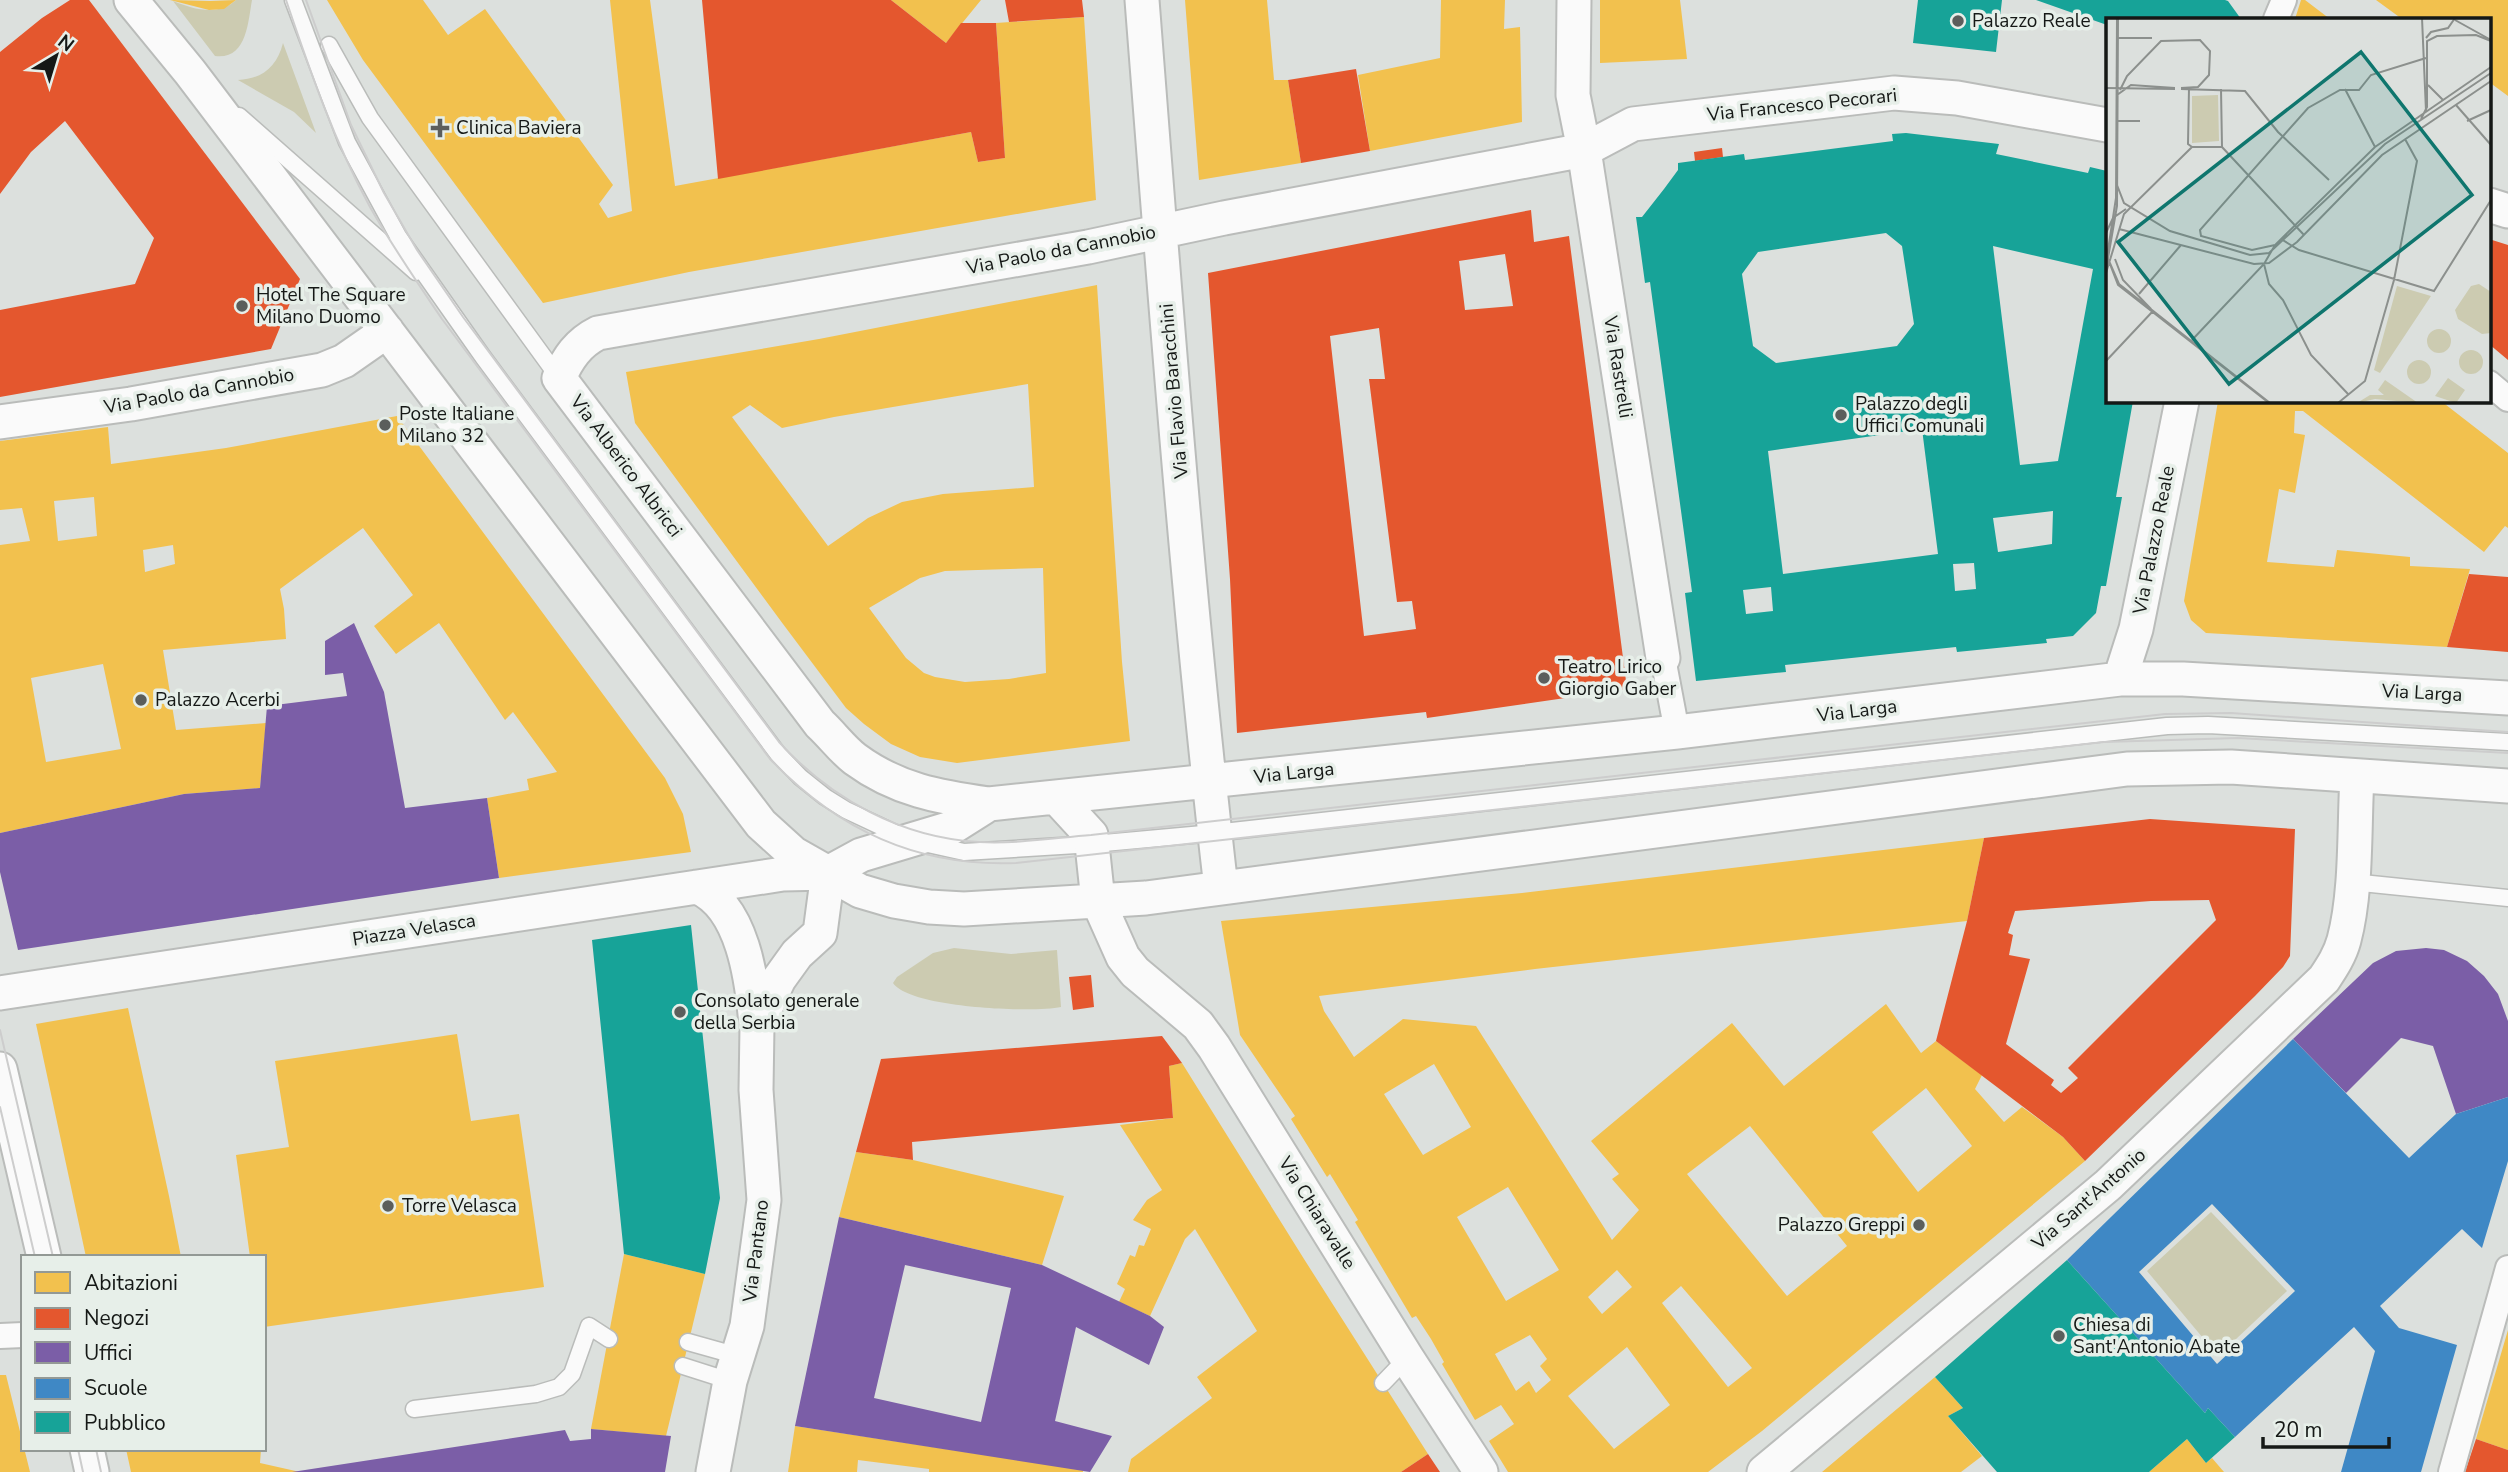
<svg xmlns="http://www.w3.org/2000/svg" width="2508" height="1472" font-family="'Nunito Sans',sans-serif">
  <style>
    .green { fill: #cccbb1 }
    .homes { fill: #f2c14e; fill-rule: evenodd }
    .shops { fill: #e4572e; fill-rule: evenodd }
    .offices { fill: #7b5ea7; fill-rule: evenodd }
    .schools { fill: #3f88c5; fill-rule: evenodd }
    .public { fill: #17a398; fill-rule: evenodd }
    .lines { fill: none; stroke-linecap: round; stroke-linejoin: round }
    .service-casing { stroke: #babcba; stroke-width: 19 }
    .pedestrian-casing { stroke: #babcba; stroke-width: 28 }
    .minor-casing { stroke: #babcba; stroke-width: 37 }
    .service { stroke: #fafafa; stroke-width: 16 }
    .pedestrian { stroke: #fafafa; stroke-width: 24 }
    .minor { stroke: #fafafa; stroke-width: 33 }
    .tram { stroke: #cdcdcd; stroke-width: 2 }
    .poi-dot { fill: #5b5e5c; stroke: #e7efe9; stroke-width: 2.5 }
    .labels { text-anchor: middle; dominant-baseline: central; stroke-width: 7; stroke-linejoin: round; paint-order: stroke }
    .poi-label { font-size: 19px; fill: #151816; stroke: #e7efe9; text-anchor: start }
    .street-label { font-size: 19px; fill: #151816; stroke: #e7efe9 }
    .inset-road { fill: none; stroke: #8c908d; stroke-width: 2 }
    .view { fill: #0f766e; fill-opacity: 0.15; stroke: #0f766e; stroke-width: 3.5 }
    .inset-edge { fill: none; stroke: #151816; stroke-width: 3.5 }
  </style>
  <rect width="100%" height="100%" fill="#dce0dd"/>
  <!-- green -->
  <path class="green" d="M 236,0 L 252,0 C 248,22 247,60 215,56 L 173,1 C 193,9 218,17 236,0 Z
    M 283,43 L 316,133 L 294,112 L 238,80 C 262,79 277,67 283,43 Z
    M 954,948 L 1011,954 L 1057,950 L 1061,1007 C 1031,1013 910,1008 893,983 L 897,977 L 933,953 Z
    M 2211,1212 L 2287,1291 L 2218,1356 L 2147,1271 Z"/>
  <!-- homes -->
  <path class="homes" d="M 170,0 L 210,1 L 236,0 L 224,9 L 209,10 Z
    M 327,0 L 423,0 L 448,35 L 485,9 L 613,185 L 599,204 L 608,218 L 632,211 L 610,0 L 650,0 L 675,186 L 971,132 L 978,162 L 1005,158 L 996,23 L 1084,17 L 1096,200 L 689,272 L 543,303 L 363,60 Z
    M 891,0 L 981,0 L 946,43 Z
    M 1185,0 L 1267,0 L 1274,80 L 1288,80 L 1301,163 L 1199,180 Z
    M 1441,0 L 1505,0 L 1504,29 L 1520,27 L 1522,122 L 1370,151 L 1358,75 L 1440,58 Z
    M 1600,0 L 1680,0 L 1687,59 L 1600,63 Z
    M 2301,0 L 2305,0 L 2330,19 L 2295,19 Z
    M 2376,0 L 2508,0 L 2508,96 L 2489,82 L 2489,19 L 2402,19 Z
    M 1097,285 L 1122,662 L 1130,741 L 957,763 L 920,757 L 891,744 L 864,724 L 846,708 L 783,624 L 635,423 L 626,372 L 819,339 ZM 1028,384 L 1034,487 L 943,494 L 902,502 L 868,518 L 828,546 L 732,417 L 750,405 L 782,428 L 834,417 ZM 1043,568 L 1046,673 L 1009,679 L 965,682 L 935,677 L 924,673 L 906,658 L 869,608 L 920,578 L 945,571 Z
    M 2218,401 L 2441,401 L 2508,453 L 2508,528 L 2505,526 L 2484,552 L 2303,411 L 2295,411 L 2294,433 L 2305,435 L 2295,493 L 2279,489 L 2267,562 L 2334,567 L 2337,550 L 2410,557 L 2410,566 L 2470,569 L 2447,647 L 2206,633 L 2191,620 L 2184,601 Z
    M 397,416 L 665,778 L 683,814 L 691,852 L 499,878 L 487,798 L 529,790 L 527,779 L 557,772 L 513,712 L 505,720 L 439,623 L 396,654 L 374,626 L 413,595 L 363,528 L 280,589 L 284,609 L 286,639 L 163,650 L 176,730 L 266,723 L 260,788 L 184,794 L 0,833 L 0,545 L 30,541 L 22,508 L 0,510 L 0,441 L 108,427 L 111,464 L 226,448 ZM 94,497 L 97,536 L 58,541 L 54,501 ZM 173,545 L 175,564 L 145,572 L 143,550 ZM 103,664 L 121,749 L 46,762 L 31,678 Z
    M 1984,838 L 1967,921 L 1535,969 L 1319,996 L 1324,1011 L 1354,1057 L 1403,1019 L 1476,1026 L 1612,1240 L 1639,1210 L 1612,1179 L 1619,1174 L 1591,1141 L 1732,1023 L 1784,1086 L 1886,1004 L 1921,1053 L 1936,1041 L 1982,1075 L 1975,1089 L 2004,1122 L 2022,1107 L 2063,1137 L 2085,1161 L 1762,1431 L 1708,1472 L 1508,1472 L 1489,1441 L 1514,1424 L 1501,1405 L 1475,1420 L 1442,1364 L 1444,1362 L 1431,1339 L 1416,1316 L 1412,1318 L 1355,1222 L 1358,1220 L 1330,1174 L 1327,1177 L 1291,1119 L 1295,1116 L 1240,1035 L 1221,921 L 1522,893 ZM 1434,1064 L 1471,1127 L 1423,1155 L 1384,1094 ZM 1926,1088 L 1972,1146 L 1918,1192 L 1872,1132 ZM 1750,1126 L 1847,1246 L 1787,1296 L 1687,1174 ZM 1508,1187 L 1559,1270 L 1506,1301 L 1457,1217 ZM 1617,1270 L 1632,1287 L 1602,1314 L 1588,1297 ZM 1681,1286 L 1752,1368 L 1728,1387 L 1662,1303 ZM 1530,1335 L 1547,1359 L 1540,1366 L 1551,1380 L 1536,1393 L 1529,1381 L 1516,1391 L 1495,1354 ZM 1627,1347 L 1670,1405 L 1614,1449 L 1568,1396 Z
    M 128,1008 L 169,1196 L 181,1257 L 86,1257 L 36,1024 Z
    M 457,1034 L 471,1121 L 519,1114 L 544,1287 L 264,1327 L 264,1257 L 250,1257 L 236,1155 L 289,1147 L 275,1061 Z
    M 1182,1063 L 1304,1259 L 1428,1454 L 1401,1472 L 1128,1472 L 1131,1459 L 1212,1398 L 1197,1377 L 1257,1331 L 1195,1229 L 1185,1239 L 1150,1316 L 1119,1302 L 1125,1289 L 1117,1284 L 1130,1255 L 1135,1257 L 1139,1245 L 1144,1246 L 1151,1229 L 1133,1220 L 1147,1200 L 1162,1190 L 1120,1125 L 1173,1118 L 1169,1066 Z
    M 856,1152 L 913,1160 L 1064,1196 L 1042,1265 L 839,1217 Z
    M 624,1254 L 705,1274 L 666,1436 L 591,1429 Z
    M 2508,1330 L 2508,1450 L 2476,1439 Z
    M 0,1375 L 6,1375 L 30,1472 L 0,1472 Z
    M 1935,1377 L 1963,1408 L 1948,1416 L 1982,1456 L 1961,1472 L 1822,1472 Z
    M 795,1426 L 1083,1470 L 1083,1472 L 929,1472 L 929,1469 L 858,1460 L 857,1472 L 788,1472 Z
    M 2187,1439 L 2206,1463 L 2212,1458 L 2224,1472 L 2149,1472 Z
    M 126,1449 L 261,1449 L 260,1463 L 300,1472 L 131,1472 Z"/>
  <!-- shops -->
  <path class="shops" d="M 70,0 L 89,0 L 300,279 L 271,349 L 0,397 L 0,310 L 135,284 L 154,238 L 65,121 L 31,152 L 0,194 L 0,52 L 42,18 Z
    M 702,0 L 891,0 L 946,43 L 961,23 L 996,23 L 1005,158 L 978,162 L 971,132 L 718,179 Z
    M 1005,0 L 1082,0 L 1084,17 L 1009,22 Z
    M 1356,69 L 1370,151 L 1301,163 L 1288,80 Z
    M 1722,148 L 1723,157 L 1695,161 L 1694,152 Z
    M 1531,210 L 1534,242 L 1569,236 L 1627,689 L 1427,718 L 1426,712 L 1237,733 L 1230,579 L 1208,273 ZM 1505,254 L 1513,306 L 1465,310 L 1459,261 ZM 1379,328 L 1385,379 L 1369,379 L 1397,602 L 1412,601 L 1416,629 L 1364,636 L 1330,336 Z
    M 2489,239 L 2508,245 L 2508,360 L 2489,344 Z
    M 2469,574 L 2508,577 L 2508,652 L 2447,647 Z
    M 2150,819 L 2295,829 L 2290,956 L 2283,967 L 2255,996 L 2085,1161 L 2063,1137 L 1936,1041 L 1967,921 L 1984,838 ZM 2209,900 L 2216,920 L 2068,1068 L 2078,1078 L 2061,1093 L 2051,1085 L 2054,1080 L 2006,1044 L 2030,959 L 2009,955 L 2013,935 L 2008,933 L 2015,911 L 2151,901 Z
    M 1091,975 L 1094,1007 L 1073,1010 L 1069,977 Z
    M 1162,1036 L 1182,1063 L 1169,1066 L 1173,1118 L 912,1142 L 913,1160 L 856,1152 L 881,1059 Z
    M 2476,1439 L 2508,1450 L 2508,1472 L 2465,1472 Z
    M 1428,1454 L 1440,1472 L 1401,1472 Z"/>
  <!-- offices -->
  <path class="offices" d="M 354,623 L 384,692 L 405,808 L 487,798 L 499,878 L 18,950 L 0,872 L 0,833 L 184,794 L 260,788 L 267,706 L 347,696 L 343,673 L 325,675 L 325,641 Z
    M 2426,948 L 2444,950 L 2467,961 L 2484,976 L 2498,994 L 2508,1021 L 2508,1097 L 2456,1114 L 2433,1046 L 2401,1038 L 2346,1093 L 2293,1039 L 2373,963 L 2396,951 Z
    M 839,1217 L 1042,1265 L 1150,1316 L 1164,1327 L 1149,1365 L 1076,1327 L 1055,1421 L 1112,1436 L 1090,1472 L 795,1426 ZM 905,1265 L 1011,1288 L 981,1422 L 874,1398 Z
    M 591,1429 L 671,1436 L 665,1472 L 292,1472 L 565,1430 L 570,1441 L 591,1439 Z"/>
  <!-- schools -->
  <path class="schools" d="M 2293,1039 L 2409,1158 L 2456,1114 L 2508,1097 L 2508,1161 L 2482,1248 L 2462,1229 L 2380,1306 L 2399,1328 L 2457,1345 L 2421,1472 L 2341,1472 L 2375,1351 L 2354,1327 L 2235,1437 L 2208,1408 L 2205,1413 L 2067,1260 ZM 2212,1204 L 2295,1291 L 2217,1364 L 2139,1272 Z"/>
  <!-- public -->
  <path class="public" d="M 1918,0 L 2002,0 L 1996,52 L 1913,43 Z
    M 2036,0 L 2225,0 L 2228,1 L 2241,19 L 2107,19 L 2107,25 Z
    M 1906,133 L 1999,144 L 1996,154 L 2088,173 L 2090,167 L 2107,171 L 2107,401 L 2133,401 L 2116,497 L 2122,497 L 2106,586 L 2101,586 L 2096,613 L 2073,636 L 2046,639 L 2047,643 L 1957,652 L 1956,647 L 1785,665 L 1786,672 L 1696,681 L 1685,593 L 1692,592 L 1650,282 L 1645,283 L 1636,217 L 1642,217 L 1664,189 L 1678,170 L 1678,163 L 1744,154 L 1745,160 L 1893,141 L 1892,134 ZM 1886,233 L 1902,246 L 1914,324 L 1897,346 L 1776,363 L 1753,346 L 1742,274 L 1758,252 ZM 1993,246 L 2093,269 L 2058,461 L 2020,465 ZM 1922,429 L 1938,554 L 1783,574 L 1768,451 ZM 2053,511 L 2052,544 L 1998,552 L 1993,518 ZM 1974,563 L 1976,589 L 1955,591 L 1953,564 ZM 1771,587 L 1773,611 L 1746,614 L 1743,590 Z
    M 691,925 L 720,1198 L 705,1274 L 624,1254 L 592,940 Z
    M 2067,1260 L 2205,1413 L 2208,1408 L 2235,1437 L 2206,1463 L 2187,1439 L 2149,1472 L 1997,1472 L 1948,1416 L 1963,1408 L 1935,1377 Z"/>
  <g class="lines">
    <!-- service casing -->
    <g class="service-casing">
      <path id="service" d="M 293,0 L 347,142 L 398,236 L 483,357 L 778,754 L 800,777 L 825,797 L 846,810 L 910,840 L 964,852 L 1093,844 L 1214,833 L 2167,726 L 2208,725 L 2508,742
        M 329,45 L 370,118 L 559,378
        M 239,116 L 416,272
        M 2352,882 L 2508,898
        M 589,1326 L 609,1339
        M 688,1342 L 738,1356
        M 683,1366 L 730,1381
        M 1383,1383 L 1407,1358
        M 414,1409 L 536,1394 L 559,1387 L 572,1374 L 589,1326"/>
    </g>
    <!-- pedestrian casing -->
    <g class="pedestrian-casing">
      <path id="pedestrian" d="M 2276,19 L 2284,0
        M 2489,383 L 2508,399
        M 1663,658 L 1677,732
        M 0,1336 L 23,1335
        M 2451,1472 L 2508,1268"/>
    </g>
    <!-- minor casing -->
    <g class="minor-casing">
      <path id="minor" d="M 131,0 L 190,72 L 761,824 L 793,853 L 860,891 L 894,901 L 929,907 L 964,909 L 1146,898 L 2127,769 L 2231,767 L 2508,786
        M 1142,0 C 1165,296 1187,593 1221,888
        M 1574,0 L 1573,95 L 1584,150 L 1663,658
        M 2489,205 L 2508,211
        M 0,422 L 131,404 L 322,370 L 344,361 L 387,331
        M 2120,679 L 2136,629 L 2182,401
        M 1057,798 L 1091,835 L 1098,901 L 1123,957 L 1135,972 L 1198,1025 L 1214,1047 L 1407,1358 L 1481,1472
        M 989,804 C 939,797 897,790 855,759 C 842,749 832,735 820,724 L 559,378 C 568,358 578,343 598,333 L 1088,247 L 1224,218 L 1584,150 L 1633,124 L 1894,93 L 1957,98 L 2107,125
        M 697,887 C 743,906 752,980 756,1024
        M 0,993 L 783,874 L 828,873 L 861,855 L 951,828 L 989,804 L 1677,732 L 2120,679 L 2183,679 L 2508,698
        M 0,1069 L 44,1257
        M 87,1449 L 92,1472
        M 713,1472 L 730,1381 L 747,1326 L 764,1200 L 756,1090 L 757,1026 L 779,979 L 797,954 L 820,933 L 828,873
        M 1764,1472 L 2108,1185 L 2324,979 C 2332,967 2340,955 2344,940 C 2357,891 2354,827 2357,776"/>
    </g>
    <!-- service -->
    <use href="#service" class="service"/>
    <!-- pedestrian -->
    <use href="#pedestrian" class="pedestrian"/>
    <!-- minor -->
    <use href="#minor" class="minor"/>
    <!-- tram -->
    <path class="tram" d="M 286,0 C 310,71 334,141 370,207 C 392,246 417,282 442,319 L 770,759 C 838,830 917,867 1016,863 L 2104,742 L 2238,738 L 2508,753
      M 306,0 L 351,125 L 384,193 L 417,250 L 463,317 L 779,742 C 831,799 902,838 979,842 C 1016,844 1054,838 1091,835 L 2165,714 L 2231,713 L 2508,732
      M 0,1030 L 53,1257
      M 0,1107 L 35,1257
      M 78,1449 L 83,1472
      M 96,1449 L 101,1472"/>
  </g>
  <!-- markers -->
  <g class="poi-dot">
    <circle cx="1958" cy="21" r="7"/>
    <path d="M436.5 117.5h7v7h7v7h-7v7h-7v-7h-7v-7h7z"/>
    <circle cx="242" cy="306" r="7"/>
    <circle cx="1841" cy="415" r="7"/>
    <circle cx="385" cy="425" r="7"/>
    <circle cx="1544" cy="678" r="7"/>
    <circle cx="141" cy="700" r="7"/>
    <circle cx="680" cy="1012" r="7"/>
    <circle cx="388" cy="1206" r="7"/>
    <circle cx="1919" cy="1225" r="7"/>
    <circle cx="2059" cy="1336" r="7"/>
  </g>
  <g class="labels">
    <!-- poi labels -->
    <g class="poi-label">
      <text x="1972" y="21">Palazzo Reale</text>
      <text x="456" y="128">Clinica Baviera</text>
      <text x="256" y="295">Hotel The Square<tspan x="256" dy="22">Milano Duomo</tspan></text>
      <text x="1855" y="404">Palazzo degli<tspan x="1855" dy="22">Uffici Comunali</tspan></text>
      <text x="399" y="414">Poste Italiane<tspan x="399" dy="22">Milano 32</tspan></text>
      <text x="1558" y="667">Teatro Lirico<tspan x="1558" dy="22">Giorgio Gaber</tspan></text>
      <text x="155" y="700">Palazzo Acerbi</text>
      <text x="694" y="1001">Consolato generale<tspan x="694" dy="22">della Serbia</tspan></text>
      <text x="402" y="1206">Torre Velasca</text>
      <text x="1905" y="1225" text-anchor="end">Palazzo Greppi</text>
      <text x="2073" y="1325">Chiesa di<tspan x="2073" dy="22">Sant'Antonio Abate</tspan></text>
    </g>
    <!-- street labels -->
    <g class="street-label">
      <text transform="translate(1802 105) rotate(-6)">Via Francesco Pecorari</text>
      <text transform="translate(1061 250) rotate(-11)">Via Paolo da Cannobio</text>
      <text transform="translate(1618 367) rotate(81)">Via Rastrelli</text>
      <text transform="translate(199 391) rotate(-10)">Via Paolo da Cannobio</text>
      <text transform="translate(1174 391) rotate(-95)">Via Flavio Baracchini</text>
      <text transform="translate(626 466) rotate(53)">Via Alberico Albricci</text>
      <text transform="translate(2154 540) rotate(-79)">Via Palazzo Reale</text>
      <text transform="translate(2422 693) rotate(3)">Via Larga</text>
      <text transform="translate(1857 711) rotate(-7)">Via Larga</text>
      <text transform="translate(1294 773) rotate(-6)">Via Larga</text>
      <text transform="translate(414 930) rotate(-9)">Piazza Velasca</text>
      <text transform="translate(2089 1199) rotate(-41)">Via Sant'Antonio</text>
      <text transform="translate(1317 1213) rotate(58)">Via Chiaravalle</text>
      <text transform="translate(756 1251) rotate(-83)">Via Pantano</text>
    </g>
  </g>
  <!-- overview -->
  <g transform="translate(2106 18)">
    <rect width="385" height="385" fill="#dce0dd"/>
    <path d="M 112,77 L 113,123 L 86,125 L 86,78 ZM 373,266 L 385,274 L 385,315 L 376,316 L 352,301 L 349,292 L 365,268 ZM 291,268 L 325,278 L 274,355 L 268,352 ZM321 323a12 12 0 1 1 24 0a12 12 0 1 1-24 0ZM353 344a12 12 0 1 1 24 0a12 12 0 1 1-24 0ZM301 354a12 12 0 1 1 24 0a12 12 0 1 1-24 0ZM 342,360 L 359,372 L 350,385 L 329,378 ZM 279,362 L 312,385 L 269,381 L 251,385 L 264,377 L 278,377 L 272,372 Z" fill="#cccbb1"/>
    <path class="inset-road" d="M 316,0 L 320,93M 349,2 L 385,22M 11,20 L 46,20M 320,20 L 325,14 L 342,10 L 349,0M 322,67 L 337,82M 0,70 L 69,71M 83,70 L 82,126 L 86,129M 75,71 L 139,73 L 172,114 L 223,162M 115,71 L 116,129M 239,71 L 269,129M 14,72 L 21,58 L 55,23 L 94,22 L 104,33 L 103,57 L 92,69 L 75,70M 11,77 L 25,67 L 69,70M 350,87 L 385,127M 315,101 L 321,89 L 321,23 L 331,18 L 370,17 L 385,23M 10,103 L 34,103M 361,103 L 385,92M 86,129 L 116,129M 116,129 L 198,217M 11,167 L 18,185 L 64,213 L 144,237 L 163,235 L 279,126 L 385,55M 13,211 L 148,246 L 163,245 L 191,224 L 276,137 L 385,63M 0,215 L 7,200 L 20,191M 175,221 L 193,232 L 328,273 L 385,182M 169,227 L 146,232 L 95,218 L 94,212 L 202,90 L 234,72 L 253,72 L 265,57 L 320,40M 2,241 L 12,267 L 163,385M 9,241 L 17,262 L 45,291M 3,243 L 13,266 L 164,385M 0,245 L 10,180 L 11,0M 158,246 L 163,266 L 177,282 L 205,337 L 243,377M 0,252 L 11,188 L 12,0M 0,255 L 18,196 L 86,129M 33,276 L 75,227M 86,322 L 158,246 L 169,227 L 269,129 L 385,49M 0,343 L 47,293M 232,385 L 259,363 L 288,262 L 311,143 L 299,121"/>
    <path class="view" d="M 255,34 L 366,177 L 123,366 L 12,224 Z"/>
    <rect width="385" height="385" class="inset-edge"/>
  </g>
  <!-- legend -->
  <rect x="21" y="1255" width="245" height="196" fill="#e7efe9" stroke="#939995" stroke-width="2"/>
  <rect x="35" y="1272" width="35" height="21" fill="#f2c14e" stroke="#939995" stroke-width="2"/>
  <text x="84" y="1290" font-size="21" fill="#151816">Abitazioni</text>
  <rect x="35" y="1308" width="35" height="21" fill="#e4572e" stroke="#939995" stroke-width="2"/>
  <text x="84" y="1325" font-size="21" fill="#151816">Negozi</text>
  <rect x="35" y="1342" width="35" height="21" fill="#7b5ea7" stroke="#939995" stroke-width="2"/>
  <text x="84" y="1360" font-size="21" fill="#151816">Uffici</text>
  <rect x="35" y="1378" width="35" height="21" fill="#3f88c5" stroke="#939995" stroke-width="2"/>
  <text x="84" y="1395" font-size="21" fill="#151816">Scuole</text>
  <rect x="35" y="1412" width="35" height="21" fill="#17a398" stroke="#939995" stroke-width="2"/>
  <text x="84" y="1430" font-size="21" fill="#151816">Pubblico</text>
  <!-- north arrow -->
  <g transform="translate(56 56) rotate(38)" stroke="#e7efe9" stroke-width="5" paint-order="stroke">
  <path d="M0-5L12 26L0 18L-12 26Z" fill="#151816"/>
  <text y="-10" font-size="19" font-weight="bold" text-anchor="middle" fill="#151816">N</text>
  </g>
  <!-- scale -->
  <path d="M2263 1437v10h126v-10" fill="none" stroke="#151816" stroke-width="3.5"/>
  <text x="2274" y="1437" font-size="21" fill="#151816" stroke="#e7efe9" stroke-width="5" paint-order="stroke">20 m</text>
</svg>
